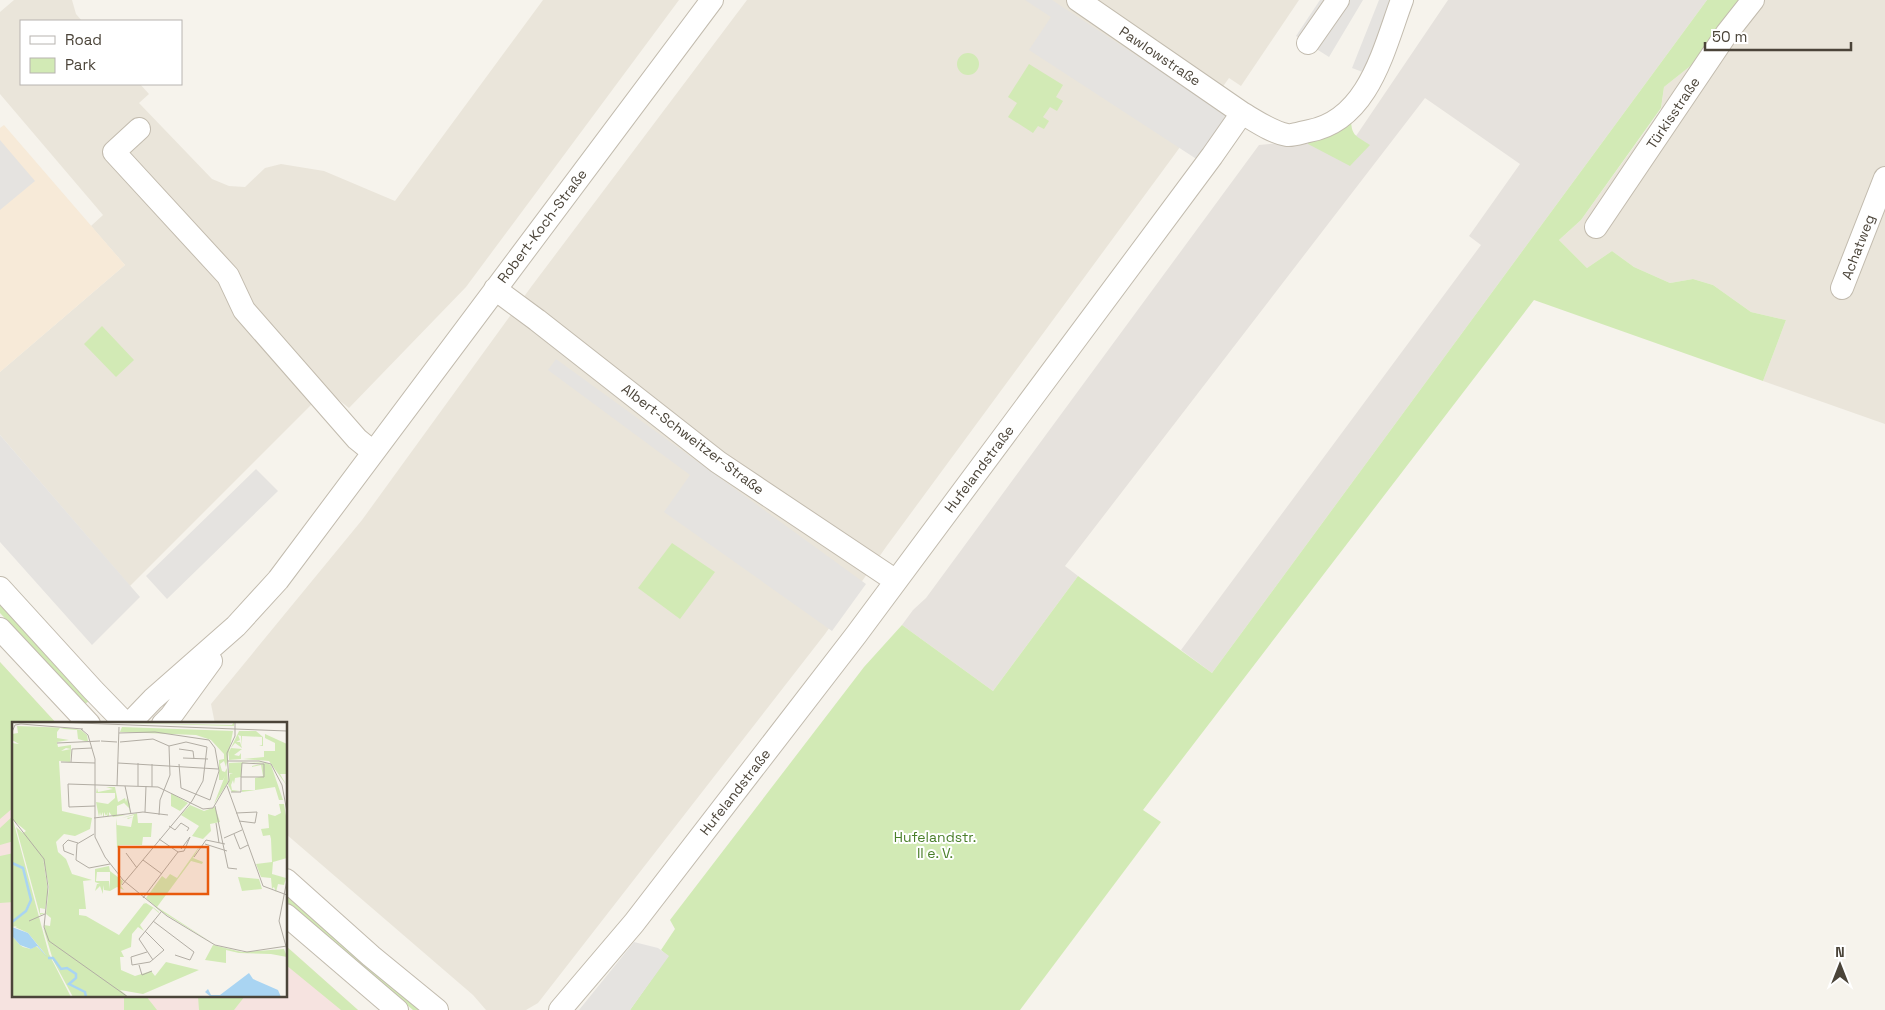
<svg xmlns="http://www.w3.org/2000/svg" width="1885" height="1010" font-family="'Space Grotesk',sans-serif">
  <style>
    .residential { fill: #eae5da }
    .commercial { fill: #f7ead8 }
    .industrial { fill: #e6e2dd }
    .medical { fill: #f6e3e0 }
    .green { fill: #d2eab5 }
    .parking { fill: #e5e3e0 }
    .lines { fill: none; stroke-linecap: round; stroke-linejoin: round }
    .street-casing { stroke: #c2bbae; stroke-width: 24 }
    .street { stroke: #fff; stroke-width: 22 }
    .labels { text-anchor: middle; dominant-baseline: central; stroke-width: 4; stroke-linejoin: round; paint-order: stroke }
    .street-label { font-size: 14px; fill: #4b4439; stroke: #fff }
    .park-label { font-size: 14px; fill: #4a7f2a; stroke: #fff }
    .inset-river { fill: none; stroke: #a9d4f2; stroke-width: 2.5 }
    .inset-road { fill: none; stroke: #b2ada4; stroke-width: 1 }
    .view { fill: #e8590c; fill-opacity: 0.15; stroke: #e8590c; stroke-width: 2.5 }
    .inset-edge { fill: none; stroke: #4b4439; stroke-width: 2.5 }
  </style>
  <rect width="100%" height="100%" fill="#f6f3ec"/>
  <!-- residential -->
  <path class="residential" d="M 14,0 L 72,0 L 76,14 L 82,21 L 21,21 L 21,84 L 140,84 L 149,94 L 139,103 L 212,179 L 229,186 L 245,187 L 265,168 L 281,164 L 324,171 L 395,201 L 543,0 L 679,0 L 466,287 L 349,408 L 326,390 L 130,586 L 0,435 L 0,372 L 125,265 L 91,226 L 103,215 L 0,94 L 0,12 Z
    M 747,0 L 1299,0 L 1241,86 L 1229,78 L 1175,154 L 886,547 L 825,634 L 538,1003 L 526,1010 L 486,1010 L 473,995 L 286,834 L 286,724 L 215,724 L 211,704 L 362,520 L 531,287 Z
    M 1739,0 L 1885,0 L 1885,424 L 1763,381 L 1786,320 L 1751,312 L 1713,285 L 1693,279 L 1670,283 L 1634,267 L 1612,251 L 1587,268 L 1559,240 L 1581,220 L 1661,109 L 1664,87 L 1703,56 Z"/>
  <!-- commercial -->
  <path class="commercial" d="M 4,125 L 125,265 L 0,372 L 0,128 Z"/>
  <!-- industrial -->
  <path class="industrial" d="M 1448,0 L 1707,0 L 1212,673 L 1181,650 L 1481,245 L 1469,236 L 1520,164 L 1425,98 L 1065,566 L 1078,576 L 993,691 L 902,625 L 913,610 L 926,598 L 1259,145 L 1356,136 Z"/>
  <!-- medical -->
  <path class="medical" d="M 0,662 L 57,724 L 14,724 L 14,996 L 286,996 L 286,946 L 358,1010 L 0,1010 Z"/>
  <!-- green -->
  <path class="green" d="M 1707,0 L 1739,0 L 1703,56 L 1664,87 L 1661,108 L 1581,220 L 1559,240 L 1587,268 L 1612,251 L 1634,267 L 1670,283 L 1693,279 L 1713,285 L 1751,312 L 1786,320 L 1763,381 L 1534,300 L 1143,810 L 1161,822 L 1020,1010 L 630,1010 L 668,956 L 661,950 L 675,929 L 670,920 L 864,667 L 902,625 L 993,691 L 1078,576 L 1212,673 Z
    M957 64a11 11 0 1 1 22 0a11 11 0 1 1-22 0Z
    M 1029,64 L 1063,85 L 1056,97 L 1063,101 L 1057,111 L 1050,107 L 1043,117 L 1049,121 L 1044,129 L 1038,126 L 1033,133 L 1008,117 L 1017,103 L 1008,97 Z
    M 1351,117 C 1351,136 1355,135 1370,145 L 1350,166 L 1308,144 L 1308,140 Z
    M 102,326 L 134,360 L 116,377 L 84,344 Z
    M 672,543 L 715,572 L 680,619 L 638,588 Z
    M 0,603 L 89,701 L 85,704 L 0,613 Z
    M 0,662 L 57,724 L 14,724 L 14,807 L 0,819 Z
    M 14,815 L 14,841 L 0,845 L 0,828 Z
    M 14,853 L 14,902 L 0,903 L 0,856 Z
    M 286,892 L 423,1010 L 413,1010 L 286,901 Z
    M 286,946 L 358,1010 L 341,1010 L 286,965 Z
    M 124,996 L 146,996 L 157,1010 L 124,1010 Z
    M 198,996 L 245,996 L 234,1010 L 199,1010 Z"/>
  <!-- parking -->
  <path class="parking" d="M 1025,0 L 1052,0 L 1233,119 L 1201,162 L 1029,50 L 1051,17 Z
    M 1320,0 L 1363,0 L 1329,57 L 1296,36 Z
    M 1379,0 L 1408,0 L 1376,77 L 1352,68 Z
    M 0,140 L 35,181 L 0,210 Z
    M 556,359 L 866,584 L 832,631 L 664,512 L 690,475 L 548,370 Z
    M 0,435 L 140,597 L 92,645 L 0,542 Z
    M 256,469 L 278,491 L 167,599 L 146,576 Z
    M 634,942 L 658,948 L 669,956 L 630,1010 L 579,1010 Z"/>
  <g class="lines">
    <!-- street casing -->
    <g class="street-casing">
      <path id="street" d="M 1078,0 L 1242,113 C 1256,121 1271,132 1287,135 C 1293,136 1303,132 1309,131 C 1369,120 1384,48 1402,0
        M 1308,43 L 1338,0
        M 139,129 L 114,152 L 228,276 L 244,310 L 357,439 L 373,452
        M 1596,227 L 1727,33 L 1753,0
        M 1842,288 L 1885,178
        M 495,289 L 537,320 L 718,462 L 896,581
        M 0,588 L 93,690 L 126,724
        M 0,629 L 89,724
        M 129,724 L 153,699 L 236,626 L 278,580 L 712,0
        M 163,724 L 171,716 L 211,661
        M 286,880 L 371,956 L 437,1010
        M 286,915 L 397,1010
        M 560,1010 L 634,923 L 856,635 L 1212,156 L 1242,113"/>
    </g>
    <!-- street -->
    <use href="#street" class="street"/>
  </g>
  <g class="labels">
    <!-- street labels -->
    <g class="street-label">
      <text transform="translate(1160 56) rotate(34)">Pawlowstraße</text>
      <text transform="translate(1673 113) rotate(-56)">Türkisstraße</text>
      <text transform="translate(542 226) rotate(-53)">Robert-Koch-Straße</text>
      <text transform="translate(1858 247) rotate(-69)">Achatweg</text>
      <text transform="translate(693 439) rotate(37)">Albert-Schweitzer-Straße</text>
      <text transform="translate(979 469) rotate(-53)">Hufelandstraße</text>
      <text transform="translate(735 792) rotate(-52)">Hufelandstraße</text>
    </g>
    <!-- park labels -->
    <g class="park-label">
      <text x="935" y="837">Hufelandstr.<tspan x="935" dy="16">II e. V.</tspan></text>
    </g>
  </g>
  <!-- overview -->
  <g transform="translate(12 722)">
    <rect width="275" height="275" fill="#f6f3ec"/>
    <path d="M 76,0 L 220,3 L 222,0 L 222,4 ZM 5,4 L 58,6 L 69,8 L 75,13 L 76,19 L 73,19 L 66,17 L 65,8 L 52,7 L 51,11 L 52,7 L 48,6 L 45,10 L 45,16 L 57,18 L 45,20 L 46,25 L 59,23 L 59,27 L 54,26 L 49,29 L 59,27 L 58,40 L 47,39 L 50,89 L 80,96 L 78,107 L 63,114 L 52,112 L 44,120 L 46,130 L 54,137 L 60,152 L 80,158 L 71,159 L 74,187 L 67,187 L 67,193 L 74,194 L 107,213 L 133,180 L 132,182 L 134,181 L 142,186 L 147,190 L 147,191 L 141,186 L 128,203 L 132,209 L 126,205 L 120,212 L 119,225 L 109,229 L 112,235 L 108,235 L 109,248 L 123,254 L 139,249 L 143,254 L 154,240 L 187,248 L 131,272 L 108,268 L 117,275 L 113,272 L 115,275 L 61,275 L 41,238 L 31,205 L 33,210 L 32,203 L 38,204 L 39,196 L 34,192 L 37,165 L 31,135 L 36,169 L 33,187 L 28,186 L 28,191 L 33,191 L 28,193 L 4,105 L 11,111 L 14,109 L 1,98 L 37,232 L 59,275 L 0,275 L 0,214 L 8,223 L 6,217 L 11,216 L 14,221 L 8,223 L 11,225 L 19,227 L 24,224 L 34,233 L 16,211 L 3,205 L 5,204 L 0,205 L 0,21 L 7,22 L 0,18 L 0,12 L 6,11 ZM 110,5 L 221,9 L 214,45 L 212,39 L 208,42 L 210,49 L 213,50 L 215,46 L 216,60 L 202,82 L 213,54 L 211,58 L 207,58 L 207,38 L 212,37 L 212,32 L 199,18 L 184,13 L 108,10 ZM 227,9 L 244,9 L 251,15 L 251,24 L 247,24 L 250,23 L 250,15 L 230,14 L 230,24 L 229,14 L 226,13 L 228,18 L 224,20 L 228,20 L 230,26 L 223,21 L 219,26 L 230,27 L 222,33 L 227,34 L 229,31 L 229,37 L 217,38 L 217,30 ZM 253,12 L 275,22 L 275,52 L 268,52 L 275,64 L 257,39 L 231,37 L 252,35 L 252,29 L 263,29 L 263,21 L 253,16 ZM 237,40 L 230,41 L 229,55 L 223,56 L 222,62 L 221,58 L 219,63 L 220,68 L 228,69 L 220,70 L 216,63 L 218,52 L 221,52 L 217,51 L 217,41 ZM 238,40 L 247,40 L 254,41 L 259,43 L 271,78 L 267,78 L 263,65 L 230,70 L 230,68 L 243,68 L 243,56 L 251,54 L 249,43 L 240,45 L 240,53 L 240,44 L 253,41 ZM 94,65 L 103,65 L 106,80 L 113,76 L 114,80 L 115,76 L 118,82 L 117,92 L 117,86 L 112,81 L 105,84 L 105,93 L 114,93 L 101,95 L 97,90 L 97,94 L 95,94 L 96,90 L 94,94 L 92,90 L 92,94 L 91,95 L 91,90 L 89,94 L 88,90 L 87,95 L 84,80 L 96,82 L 103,76 L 103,71 L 84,71 L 85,66 L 86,70 L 101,67 ZM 159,71 L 176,81 L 168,89 L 159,84 ZM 267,82 L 272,82 L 275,100 L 275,136 L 261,140 L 260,152 L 274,156 L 272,163 L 266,162 L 264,170 L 262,165 L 260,167 L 259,156 L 249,155 L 244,142 L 260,140 L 259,117 L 258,113 L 251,114 L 249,107 L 257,106 L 256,92 L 263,94 L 269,91 ZM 178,83 L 192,89 L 203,85 L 208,100 L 198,102 L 199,109 L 191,117 L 180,114 L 187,104 L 169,93 ZM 125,91 L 126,101 L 140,101 L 139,115 L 131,115 L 130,123 L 108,123 L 105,126 L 104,96 L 105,103 L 119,105 L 121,95 L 116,97 L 115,96 L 121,95 L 122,93 L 110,96 ZM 189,122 L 181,136 L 191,140 L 190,142 L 179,139 L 145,185 L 199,220 L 150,190 L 134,176 L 150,154 L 154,157 L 158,152 L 165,156 ZM 97,144 L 98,149 L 111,159 L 109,164 L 112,168 L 105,165 L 98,169 L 92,168 L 91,163 L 91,172 L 88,164 L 83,169 L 85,162 L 88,162 L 83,160 L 83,147 ZM 85,150 L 98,150 L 98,167 L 97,159 L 84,159 ZM 226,155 L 247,157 L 250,167 L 230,169 ZM 201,223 L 230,230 L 272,227 L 275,235 L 259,232 L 227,231 L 214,228 L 214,241 L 193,238 Z" fill="#d2eab5" fill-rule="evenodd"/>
    <path d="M 0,205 L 16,211 L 36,236 L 25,224 L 19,227 L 8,223 L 0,214 ZM 237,251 L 241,257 L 266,268 L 269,275 L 199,275 L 193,270 L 196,267 L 199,273 L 208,273 Z" fill="#a9d4f2"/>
    <path class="inset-river" d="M 0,141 L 11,146 L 19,178 L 14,189 L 0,200M 36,236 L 41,236 L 49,247 L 55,246 L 64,252 L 64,256 L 57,262 L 73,270 L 74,275"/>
    <path class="inset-road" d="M 41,0 L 275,9M 69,7 L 76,13 L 83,37 L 83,115 L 93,135 L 111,158 L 155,194 L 203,223 L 235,230 L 275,224M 0,10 L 3,3 L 9,2 L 71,7M 107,11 L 143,10 L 197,18 L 203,26 L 207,49 L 198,78 L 169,66 L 167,42M 89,19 L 105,20M 108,20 L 141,17 L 157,24 L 158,53 L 148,78 L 147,93M 45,21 L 88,19M 167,27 L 181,29 L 182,37M 171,36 L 196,37M 216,39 L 247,39 L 259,42 L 270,63 L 275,90M 49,40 L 83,41M 59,40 L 60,27 L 80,26M 106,41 L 206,47M 230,41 L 252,42 L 252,55 L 229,55 ZM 105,64 L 107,5M 113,64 L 119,92M 126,64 L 126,41M 215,64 L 251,164 L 275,173M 140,65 L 140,42M 219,70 L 229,70 L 229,55M 83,84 L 57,85 L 56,62 L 146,65 L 191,87 L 201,86 L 217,59 L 215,31 L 223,14 L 223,0M 203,84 L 216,146 L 225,147M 133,90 L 134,64M 224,91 L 245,90 L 243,101 L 227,99M 0,96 L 32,137 L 36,165 L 32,205 L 37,219 L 116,275M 82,96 L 131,90 L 156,93M 204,101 L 207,121M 157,104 L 163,108 L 169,101 L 177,106 L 175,109M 82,112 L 65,122 L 64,138 L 77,146 L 98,142M 222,112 L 228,127 L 236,123M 212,116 L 230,108M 147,117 L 166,130M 193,122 L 215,129M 114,131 L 125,146M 62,133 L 52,129 L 51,123 L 56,118 L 66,121M 182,135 L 194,118 L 213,122M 131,138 L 150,152M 275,158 L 267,199 L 275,228M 110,163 L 180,79 L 191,59 L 195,25 L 174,20 L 157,24M 131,176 L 166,130 L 172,129 L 178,115 L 169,127M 17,199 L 33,192M 141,199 L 182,230 L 178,238 L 163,233M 133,209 L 152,228 L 138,240 L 120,243 L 119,235 L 135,230M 141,238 L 127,217 L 149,190M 127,243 L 130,253 L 140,249"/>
    <path class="view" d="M 107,125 L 196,125 L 196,172 L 107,172 Z"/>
    <rect width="275" height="275" class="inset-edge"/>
  </g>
  <!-- legend -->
  <rect x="20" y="20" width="162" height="65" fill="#ffffff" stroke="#b7b4b0"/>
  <rect x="30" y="36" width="25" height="8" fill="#ffffff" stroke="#b7b4b0"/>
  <text x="65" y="45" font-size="15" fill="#4b4439">Road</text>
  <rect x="30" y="58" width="25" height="15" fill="#d2eab5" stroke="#b7b4b0"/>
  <text x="65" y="70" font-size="15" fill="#4b4439">Park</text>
  <!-- north arrow -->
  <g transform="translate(1840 965)" stroke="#ffffff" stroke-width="4" paint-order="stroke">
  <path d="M0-4L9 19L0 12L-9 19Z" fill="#4b4439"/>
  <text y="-8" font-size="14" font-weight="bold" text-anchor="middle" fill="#4b4439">N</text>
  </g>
  <!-- scale -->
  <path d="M1705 42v8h146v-8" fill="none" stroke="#4b4439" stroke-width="2.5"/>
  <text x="1712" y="42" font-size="15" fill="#4b4439" stroke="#ffffff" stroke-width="4" paint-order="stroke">50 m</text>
</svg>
